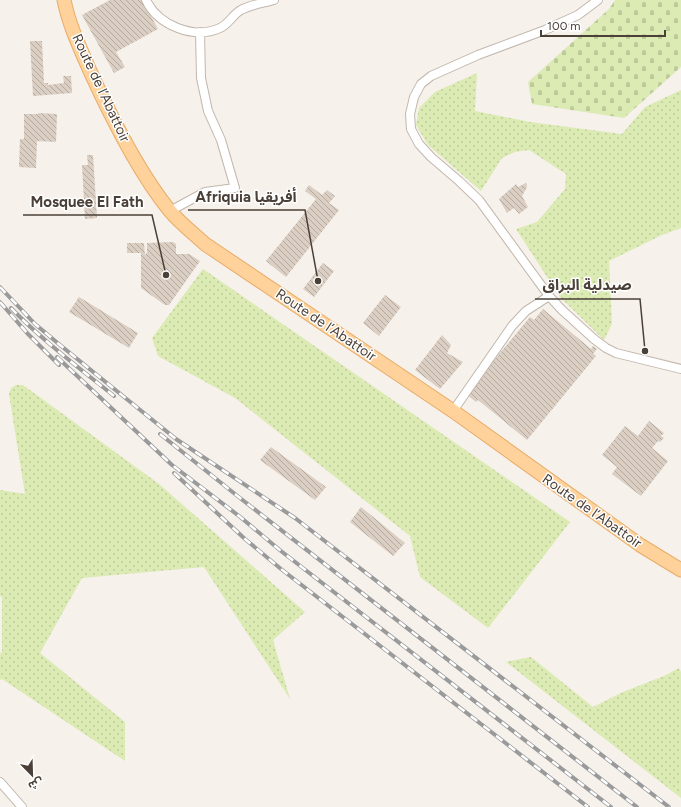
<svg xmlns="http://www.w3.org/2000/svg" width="681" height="807" font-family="Figtree,'Noto Sans Arabic',sans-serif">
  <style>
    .grass { fill: url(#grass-dots) }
    .cemetery { fill: url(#cemetery-stones) }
    .building { fill: url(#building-back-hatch) }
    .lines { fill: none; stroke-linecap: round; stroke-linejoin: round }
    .minor-casing { stroke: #c2b7ad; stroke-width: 10 }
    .primary-casing { stroke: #e8ac67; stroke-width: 15 }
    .minor { stroke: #fff; stroke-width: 8 }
    .primary { stroke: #ffd29b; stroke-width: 13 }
    .rail-casing { stroke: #9a9a9a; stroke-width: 4 }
    .rail { stroke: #fff; stroke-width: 2.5; stroke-dasharray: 8; stroke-linecap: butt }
    .labels { text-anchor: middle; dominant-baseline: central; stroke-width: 3; stroke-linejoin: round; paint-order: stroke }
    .street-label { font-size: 14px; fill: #4b4038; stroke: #fff }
    .leader { fill: none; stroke: #4b4038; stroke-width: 1.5 }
    .callout-dot { fill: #4b4038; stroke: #fff; stroke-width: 1.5 }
    .callout-label { font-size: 15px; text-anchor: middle; font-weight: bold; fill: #4b4038; stroke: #fff; stroke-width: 3; stroke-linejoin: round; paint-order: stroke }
  </style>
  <defs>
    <pattern id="grass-dots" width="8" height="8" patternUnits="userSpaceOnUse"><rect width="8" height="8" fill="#dbebb3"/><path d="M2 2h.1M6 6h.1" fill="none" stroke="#bdcb9b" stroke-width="1.8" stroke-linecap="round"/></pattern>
    <pattern id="cemetery-stones" width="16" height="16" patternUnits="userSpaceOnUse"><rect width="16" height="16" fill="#dbebb3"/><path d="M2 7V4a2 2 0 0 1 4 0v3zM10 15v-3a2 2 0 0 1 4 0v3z" fill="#bdcb9b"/></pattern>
    <pattern id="building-back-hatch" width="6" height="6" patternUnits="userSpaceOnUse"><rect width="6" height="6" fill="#dbcec3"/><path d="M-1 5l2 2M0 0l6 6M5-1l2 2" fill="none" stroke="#b4a99f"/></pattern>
  </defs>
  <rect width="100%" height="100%" fill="#f6f1eb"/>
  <!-- grass -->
  <path class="grass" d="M 477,73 L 475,111 L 530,122 L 622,134 L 645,107 L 681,90 L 681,228 L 662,235 L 609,261 L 612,324 L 604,340 L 560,297 L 516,229 L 537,222 L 565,189 L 566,174 L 529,150 L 515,152 L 502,158 L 481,191 L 428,145 L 416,125 L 419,108 L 435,92 Z
    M 203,269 L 570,522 L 488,628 L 420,577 L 410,536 L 235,398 L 158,356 L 152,338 Z
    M 16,385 L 23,385 L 159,484 L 305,612 L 273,640 L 290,699 L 204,567 L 82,578 L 40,653 L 125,722 L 125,761 L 2,679 L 0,680 L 0,654 L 2,651 L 2,597 L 0,596 L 0,490 L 25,494 L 9,394 L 11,388 Z
    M 531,657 L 593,707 L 623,692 L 664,676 L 679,668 L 681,672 L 681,798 L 506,662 Z"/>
  <!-- cemetery -->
  <path class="cemetery" d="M 615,0 L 681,0 L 681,67 L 624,118 L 532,104 L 528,82 L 609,9 Z"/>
  <!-- building -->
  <path class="building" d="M 110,0 L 142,0 L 158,29 L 116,52 L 125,67 L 114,73 L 82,15 Z
    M 30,41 L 42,41 L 44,83 L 48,83 L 48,85 L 64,83 L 63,76 L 71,76 L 72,93 L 33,96 Z
    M 38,113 L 57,114 L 56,142 L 37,141 L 36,168 L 19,167 L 20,139 L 24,139 L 24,114 L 38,114 Z
    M 87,155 L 93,155 L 97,218 L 85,219 L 82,165 L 88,165 Z
    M 526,183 L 527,187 L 522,196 L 528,207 L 519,214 L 514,208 L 507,213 L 499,199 L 516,184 L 518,187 Z
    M 309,185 L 322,195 L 327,190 L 335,196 L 329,203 L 339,210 L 286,277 L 266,261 L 316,199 L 305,191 Z
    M 173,242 L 176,244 L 176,254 L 189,254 L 200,261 L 169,305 L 165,305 L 141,288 L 141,253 L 127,253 L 127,243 L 144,243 L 145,255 L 147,252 L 147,243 Z
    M 323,263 L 334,271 L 314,297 L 303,289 Z
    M 385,295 L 401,307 L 379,336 L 363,323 Z
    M 79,297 L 138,333 L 129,348 L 69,312 Z
    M 543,309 L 591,349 L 593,346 L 597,349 L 593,354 L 596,356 L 527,440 L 478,400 L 476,402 L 466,394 L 530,317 L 534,320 Z
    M 442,335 L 451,345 L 447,353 L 463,362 L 440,389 L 415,370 Z
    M 649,421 L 664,433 L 661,436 L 664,438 L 660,442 L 658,441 L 652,448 L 668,461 L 641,496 L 612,474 L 617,467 L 602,455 L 625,426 L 638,436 Z
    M 271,447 L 326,487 L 315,500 L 260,460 Z
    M 361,507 L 405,543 L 393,556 L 350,522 Z"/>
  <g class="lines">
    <!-- minor casing -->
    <g class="minor-casing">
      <path id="minor" d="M 146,0 C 158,25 193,40 220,28 C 229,24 233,14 241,10 C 249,5 264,3 274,0
        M 598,0 L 578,15 L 545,30 L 478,55 L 431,76 L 421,84 L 414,97 L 410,114 L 411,129 L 419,144 L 431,157 L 459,181 L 479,200 L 549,296 L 562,310 L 594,339 L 606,348 L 616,353 L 681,369
        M 170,211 L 205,192 L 235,188 L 221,140 L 208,111 L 204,92 L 201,78 L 200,32
        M 453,411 L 512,326 L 526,311 L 549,296
        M 0,782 L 22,807"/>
    </g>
    <!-- primary casing -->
    <g class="primary-casing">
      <path id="primary" d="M 64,0 C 69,25 80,48 90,71 C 111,117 138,172 170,211 C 180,223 193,233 205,244 L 453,411 L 640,545 L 681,570"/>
    </g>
    <!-- minor -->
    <use href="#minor" class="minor"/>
    <!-- primary -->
    <use href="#primary" class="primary"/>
    <!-- rail casing -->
    <g class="rail-casing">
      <path id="rail" d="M 0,287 L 35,324 L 60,345 L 176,439 L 295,518 L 669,807
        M 0,302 L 27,333 L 59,365
        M 11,308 C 42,340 78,367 114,396
        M 57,357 L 172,465 L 239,516 L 281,551 L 611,807
        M 160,434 L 240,498 L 637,807
        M 174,473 L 245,539 L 281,569 L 588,807"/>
    </g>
    <!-- rail -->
    <use href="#rail" class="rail"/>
  </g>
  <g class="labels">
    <!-- street labels -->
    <g class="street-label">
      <text transform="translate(101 88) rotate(65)">Route de l’Abattoir</text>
      <text transform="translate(326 325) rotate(34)">Route de l’Abattoir</text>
      <text transform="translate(592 511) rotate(35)">Route de l’Abattoir</text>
    </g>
  </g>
  <!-- callouts -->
  <path class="leader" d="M318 281L305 210H188M166 275L152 215H23M645 351L640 299H535"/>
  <g class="callout-dot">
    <circle cx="318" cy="281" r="4"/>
    <circle cx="166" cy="275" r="4"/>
    <circle cx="645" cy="351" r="4"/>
  </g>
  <g class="callout-label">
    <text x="246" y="202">Afriquia أفريقيا</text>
    <text x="87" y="207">Mosquee El Fath</text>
    <text x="587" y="290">صيدلية البراق</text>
  </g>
  <!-- north arrow -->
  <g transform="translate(32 775) rotate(157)" stroke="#ffffff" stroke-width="3" paint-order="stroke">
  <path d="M0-3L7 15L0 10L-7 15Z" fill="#4b4038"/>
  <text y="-6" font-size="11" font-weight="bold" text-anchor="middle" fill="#4b4038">ش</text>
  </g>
  <!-- scale -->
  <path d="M541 30v6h124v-6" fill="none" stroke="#4b4038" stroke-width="2"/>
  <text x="547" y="30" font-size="12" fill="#4b4038" stroke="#ffffff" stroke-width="3" paint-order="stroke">100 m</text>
</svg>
